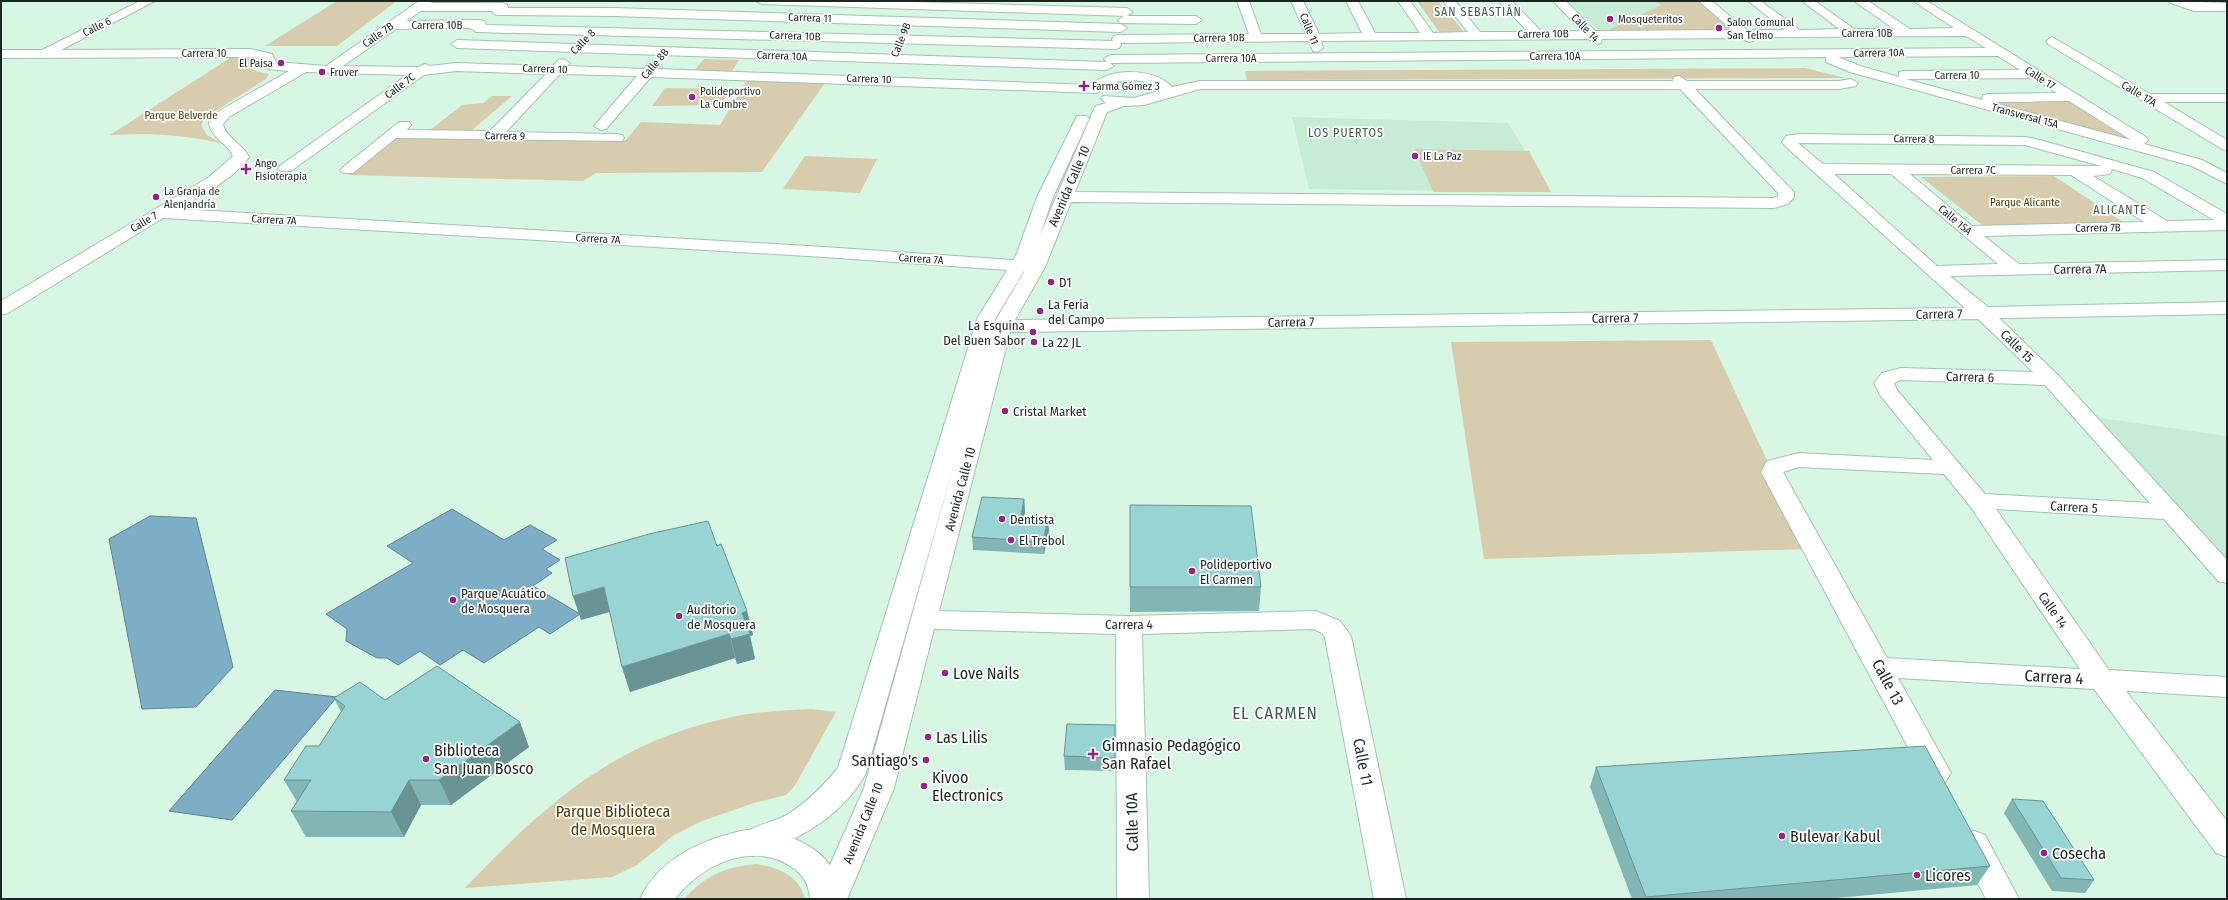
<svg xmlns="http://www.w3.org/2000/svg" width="2228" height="900" font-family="'Fira Sans Condensed',sans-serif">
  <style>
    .built { fill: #c6ecd5 }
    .green { fill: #d7ccad }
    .water { fill: #7eaec6; stroke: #608594 }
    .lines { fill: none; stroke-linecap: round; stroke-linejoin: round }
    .minor-casing { stroke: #a4c2b1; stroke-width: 2 }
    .major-casing { stroke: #a4c2b1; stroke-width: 2 }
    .minor { fill: #fff; fill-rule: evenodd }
    .major { fill: #fff; fill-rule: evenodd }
    .wall { fill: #82b6b5 }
    .shaded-wall { fill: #6a9494 }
    .building { fill: #97d4d3; stroke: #6a9494 }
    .poi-dot { fill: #922486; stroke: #fff; stroke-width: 1.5 }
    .labels { text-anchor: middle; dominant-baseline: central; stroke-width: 3.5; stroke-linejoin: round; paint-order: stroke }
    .far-street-label { font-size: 11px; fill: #1b2620; stroke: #fff }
    .far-poi-label { font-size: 11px; fill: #1b2620; stroke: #fff; text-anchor: start }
    .far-park-label { font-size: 11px; fill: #4e3d03; stroke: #fff }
    .far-neighbourhood-label { font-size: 12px; letter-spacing: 1px; fill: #405b4c; stroke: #fff }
    .street-label { font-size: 13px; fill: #1b2620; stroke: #fff }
    .poi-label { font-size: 13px; fill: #1b2620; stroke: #fff; text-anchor: start }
    .near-poi-label { font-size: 16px; fill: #1b2620; stroke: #fff; text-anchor: start }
    .near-street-label { font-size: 16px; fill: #1b2620; stroke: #fff }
    .near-park-label { font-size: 16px; fill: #4e3d03; stroke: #fff }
    .near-neighbourhood-label { font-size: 17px; letter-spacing: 1px; fill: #405b4c; stroke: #fff }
  </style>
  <rect width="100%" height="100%" fill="#d7f6e4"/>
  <!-- built -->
  <path class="built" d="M 1568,1 L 1656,1 L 1661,5 L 1602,33 Z
    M 1292,117 L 1508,123 L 1551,192 L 1309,189 Z
    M 2086,416 L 2227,436 L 2227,569 Z"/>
  <!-- green -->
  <path class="green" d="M 337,1 L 397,1 L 337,46 L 265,46 Z
    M 1417,1 L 1438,1 L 1465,33 L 1440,33 Z
    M 1656,1 L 1698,1 L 1736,32 L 1602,33 L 1661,5 Z
    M 230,58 L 253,59 L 249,67 L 255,71 L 269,74 L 266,79 L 206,117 L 201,125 L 207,135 L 223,144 C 187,134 147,133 110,135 Z
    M 704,59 L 739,60 L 729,76 L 691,74 Z
    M 1805,68 L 1845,78 L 1247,80 L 1245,71 Z
    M 748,78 L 827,80 L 762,172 L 596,173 L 583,181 L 348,175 L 402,132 L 429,131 L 462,105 L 483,103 L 492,96 L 512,96 L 464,137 L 626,140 L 641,122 L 720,125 Z
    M 665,88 L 731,89 L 721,105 L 652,106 Z
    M 1987,101 L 2069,101 L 2147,147 Z
    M 1415,149 L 1529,151 L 1551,192 L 1433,192 Z
    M 805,156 L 877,159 L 860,193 L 783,189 Z
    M 2054,176 L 2129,226 L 1986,228 L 1921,177 Z
    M 1711,340 L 1808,549 L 1484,559 L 1451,342 Z
    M 812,709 L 836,712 L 794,787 L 786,795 L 754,803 L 702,821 L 674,835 L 637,865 L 612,877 L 465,888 C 551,798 621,736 748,714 C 769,711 791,710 812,709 Z
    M 757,864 C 779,868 799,875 805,899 L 684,899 C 706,875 725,867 757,864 Z"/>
  <!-- water -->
  <path class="water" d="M 452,509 L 504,540 L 530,525 L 557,540 L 542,549 L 560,560 L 546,569 L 552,573 L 533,586 L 580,614 L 550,634 L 539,627 L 484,663 L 463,650 L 440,665 L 420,651 L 398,665 L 387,658 L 377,658 L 346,641 L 347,629 L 326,614 L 413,563 L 387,546 Z
    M 150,516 L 196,518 L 233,667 L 196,707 L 142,709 L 109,539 Z
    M 275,690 L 337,697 L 232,820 L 169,811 Z"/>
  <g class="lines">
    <!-- minor casing -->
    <g class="minor-casing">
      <path id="minor" d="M 140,1 L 155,1 L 61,50 L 251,49 L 272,54 L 276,62 L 326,66 L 419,1 L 433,1 L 431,3 L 503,3 L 507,5 L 508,8 L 613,8 L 1121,24 L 1127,28 L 1121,32 L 613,16 L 498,15 L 494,14 L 492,11 L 421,11 L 406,21 L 480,20 L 484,21 L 486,25 L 1113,41 L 1112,39 L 1114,36 L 1118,35 L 1249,34 L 1237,1 L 1249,1 L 1261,34 L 1306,34 L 1291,1 L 1303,1 L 1319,34 L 1362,33 L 1346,1 L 1358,1 L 1375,33 L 1420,33 L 1398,1 L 1410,1 L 1433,33 L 1468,32 L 1443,1 L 1455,1 L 1480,32 L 1528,32 L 1499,1 L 1512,1 L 1542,32 L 1582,31 L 1553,1 L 1566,1 L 1595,31 L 1732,30 L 1699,1 L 1712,1 L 1747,30 L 1785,30 L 1748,1 L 1761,1 L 1800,30 L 1839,29 L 1802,1 L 1815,1 L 1854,29 L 1894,29 L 1854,1 L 1868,1 L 1910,29 L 1954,28 L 1913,1 L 1927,1 L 2146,137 L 2148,140 L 2144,144 L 2202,160 L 2227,173 L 2227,184 L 2192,166 L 1850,72 L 1826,62 L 1826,57 L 1110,63 L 1114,66 L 1107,70 L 457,48 L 451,44 L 457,40 L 1107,62 L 1104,59 L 1110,55 L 1986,48 L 1966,36 L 1755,37 L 1753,41 L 1749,42 L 1741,38 L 1602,39 L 1601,43 L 1597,44 L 1589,39 L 1321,41 L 1323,48 L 1317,52 L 1313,51 L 1309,41 L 1120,43 L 1121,45 L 1119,48 L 1115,49 L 476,32 L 470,28 L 396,29 L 343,66 L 418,67 L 425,64 L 430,66 L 456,63 L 553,66 L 558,60 L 563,59 L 570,63 L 567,66 L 644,69 L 649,62 L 654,61 L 661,65 L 657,69 L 1092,85 C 1109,67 1156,68 1172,87 L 1200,81 L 1673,81 L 1674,77 L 1679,76 L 1687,81 L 1839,81 L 1851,79 L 1858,83 L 1856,86 L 1839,89 L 1695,89 L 1794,192 L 1794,197 L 1788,204 L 1774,208 L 1071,202 L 1045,267 L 1015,320 L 1965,308 L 1784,145 L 1782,142 L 1786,136 L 1800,134 L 2025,137 L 2036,139 L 2154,172 L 2227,214 L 2227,230 L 1984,236 L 2019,264 L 2227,260 L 2227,270 L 1950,276 L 1988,307 L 2227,302 L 2227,314 L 1999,318 L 2058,375 L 2227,560 L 2227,583 L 2218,581 L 2164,519 L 1996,509 L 2109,670 L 2227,677 L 2227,697 L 2126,691 L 2227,821 L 2227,857 L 2216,853 L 2094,689 L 1898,678 L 1951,773 L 1946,781 L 1936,785 L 1926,781 L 1761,472 L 1767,461 L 1799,453 L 1933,460 L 1880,395 L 1874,383 L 1882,373 L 1901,368 L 2033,372 L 1978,319 L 1010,332 L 939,611 L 1129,616 L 1316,611 L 1340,621 L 1351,636 L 1406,899 L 1374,899 L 1325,638 L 1322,633 L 1313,629 L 1142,634 L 1149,899 L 1117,899 L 1116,634 L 934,629 L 894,788 L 847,899 L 815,899 L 864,788 L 956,457 L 866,773 C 843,816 797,841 753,856 L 742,852 L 737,843 C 747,824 773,824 790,813 C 808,801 824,785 838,768 L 977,319 L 1007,270 L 824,257 L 163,218 L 8,313 L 1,315 L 1,301 L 209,177 L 233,156 C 228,143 211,139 209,123 L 219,111 L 289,71 L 267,69 L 262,60 L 251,57 L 1,58 L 1,50 L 42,50 ZM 1998,56 L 2020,70 L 1904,71 L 1899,72 L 1899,77 L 1860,66 L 1838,57 ZM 456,71 L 546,74 L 490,131 L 407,130 L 411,125 L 409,122 L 399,122 L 343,167 L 340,170 L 343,173 L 353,173 L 396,138 L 622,141 L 624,138 L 622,135 L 617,134 L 506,132 L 560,74 L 637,76 L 594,126 L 601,130 L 606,129 L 651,77 L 1096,93 C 1103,91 1107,84 1115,82 C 1126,79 1155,79 1159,91 L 1134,98 L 1103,96 L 1101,99 L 1106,103 L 1096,106 L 1094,109 L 1040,235 L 1053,197 L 1089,119 L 1087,116 L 1077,116 L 1037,197 L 1017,253 L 1013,260 L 824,247 L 178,209 C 202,194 232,181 249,157 C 243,144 225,137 223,124 L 229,117 L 306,72 L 407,75 L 281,165 L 278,168 L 281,171 L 291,171 L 424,75 ZM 2033,78 L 2057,93 L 1988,94 L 1983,95 L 1982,100 L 1906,79 ZM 1200,89 L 1680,89 L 1778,193 L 1778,196 L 1774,198 L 1075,192 L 1107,112 L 1124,106 L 1144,105 ZM 2069,101 L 2131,140 L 1991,102 ZM 1798,143 L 2025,145 L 2101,166 L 1823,164 ZM 2112,169 L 2142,178 L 2214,220 L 2167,221 L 2093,176 L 2110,174 ZM 1834,174 L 1891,174 L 1998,264 L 1937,266 ZM 1910,174 L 2071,175 L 2144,222 L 1972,226 ZM 1024,271 L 1024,272 L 994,323 L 995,319 ZM 1901,380 L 2045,385 L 2150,503 L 1985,494 L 1897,390 L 1894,383 ZM 1799,467 L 1944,474 L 1970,506 L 2080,669 L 1887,658 L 1783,472 Z
        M 756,1 L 878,1 L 1127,8 L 1133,12 L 1127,16 L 762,4 Z
        M 2169,1 L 2227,3 L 2227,11 L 2194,11 L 2171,3 Z
        M 1124,16 L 1196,16 L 1202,20 L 1196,24 L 1120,23 L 1118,20 Z
        M 2052,37 L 2150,94 L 2227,94 L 2227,102 L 2164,102 L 2227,140 L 2227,150 L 2222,149 L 2048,44 L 2046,41 Z
        M 1974,831 L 1985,835 L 2019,899 L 1986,899 L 1958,844 L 1963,835 Z"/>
    </g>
    <!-- major casing -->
    <g class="major-casing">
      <path id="major" d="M 746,830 C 789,830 838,849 842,899 L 810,899 C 809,884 803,874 790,866 C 751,841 701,865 675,899 L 640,899 C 660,857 703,839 746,830 Z"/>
    </g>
    <!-- minor -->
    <use href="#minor" class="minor"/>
    <!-- major -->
    <use href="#major" class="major"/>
  </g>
  <!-- wall -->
  <path class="wall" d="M 1024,499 L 1025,512 L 1024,516 L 1049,530 L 1044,554 L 973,550 L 972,537 Z
    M 1130,505 L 1261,587 L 1259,611 L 1130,612 Z
    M 717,546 L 747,611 L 753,635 L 750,636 L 755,659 L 737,664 L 735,658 L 630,692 L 622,667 L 610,612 L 581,620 Z
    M 334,698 L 385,700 L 529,747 L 451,805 L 421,805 L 404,837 L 306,837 L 291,811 L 297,802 L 284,780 L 319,746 L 341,712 Z
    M 1115,725 L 1115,771 L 1065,770 L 1064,756 Z
    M 1596,767 L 1990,866 L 1977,885 L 1826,899 L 1632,899 L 1590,787 Z
    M 2012,799 L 2094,880 L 2085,893 L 2052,891 L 2004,813 Z"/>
  <!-- shaded-wall -->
  <path class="shaded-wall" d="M 1024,499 L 1025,512 L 1021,528 L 1021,516 Z
    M 1048,518 L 1049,530 L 1044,554 L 1043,542 Z
    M 604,587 L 612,611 L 581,620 L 573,596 Z
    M 747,611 L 753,635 L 750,636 L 755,659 L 737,664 L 731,639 L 742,613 Z
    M 729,634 L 735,658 L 630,692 L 622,667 Z
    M 520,722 L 529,747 L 451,805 L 439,780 Z
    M 409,780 L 421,805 L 404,837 L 391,812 Z"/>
  <!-- building -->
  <path class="building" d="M 982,497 L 1024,499 L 1021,516 L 1048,518 L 1043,542 L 972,537 Z
    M 1130,505 L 1251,506 L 1261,587 L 1130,587 Z
    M 708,521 L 717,546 L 721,544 L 747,611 L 742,613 L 750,634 L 731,639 L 729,634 L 622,667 L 604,587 L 573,596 L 565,558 L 649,534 Z
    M 437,666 L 520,722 L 439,780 L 409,780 L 391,812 L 291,811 L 311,780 L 284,780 L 306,746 L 319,746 L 345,706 L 334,698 L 360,682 L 385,700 Z
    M 1067,724 L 1115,725 L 1115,758 L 1064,756 Z
    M 1925,746 L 1990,866 L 1646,897 L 1596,767 Z
    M 2012,799 L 2043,801 L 2094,880 L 2061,878 Z"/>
  <!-- markers -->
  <g class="poi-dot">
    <circle cx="1610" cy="19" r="4"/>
    <circle cx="1719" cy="28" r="4"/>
    <circle cx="281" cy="63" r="4"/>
    <circle cx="322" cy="72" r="4"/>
    <path d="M1082 80h4v4h4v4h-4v4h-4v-4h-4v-4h4z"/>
    <circle cx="692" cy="97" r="4"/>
    <circle cx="1415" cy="156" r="4"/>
    <path d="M244 163h4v4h4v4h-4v4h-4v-4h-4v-4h4z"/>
    <circle cx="156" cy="197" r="4"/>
    <circle cx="1051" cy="282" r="4"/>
    <circle cx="1040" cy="311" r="4"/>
    <circle cx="1033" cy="332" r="4"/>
    <circle cx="1034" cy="342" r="4"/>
    <circle cx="1005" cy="411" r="4"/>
    <circle cx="1002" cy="519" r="4"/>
    <circle cx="1011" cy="540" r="4"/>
    <circle cx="1192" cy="571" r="4"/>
    <circle cx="453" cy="600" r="4"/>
    <circle cx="679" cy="616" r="4"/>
    <circle cx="945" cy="673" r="4"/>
    <circle cx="928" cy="737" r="4"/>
    <path d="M1091 748h4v4h4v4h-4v4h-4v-4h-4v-4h4z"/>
    <circle cx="426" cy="759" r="4"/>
    <circle cx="926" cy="760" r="4"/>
    <circle cx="924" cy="786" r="4"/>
    <circle cx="1782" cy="836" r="4"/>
    <circle cx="2044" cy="853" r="4"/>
    <circle cx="1917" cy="875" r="4"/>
  </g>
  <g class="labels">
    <!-- far-street labels -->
    <g class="far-street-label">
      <text transform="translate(810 18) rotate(2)">Carrera 11</text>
      <text x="437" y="25">Carrera 10B</text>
      <text transform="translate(97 27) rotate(-26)">Calle 6</text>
      <text transform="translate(1585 28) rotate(46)">Calle 14</text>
      <text transform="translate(1309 29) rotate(68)">Calle 11</text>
      <text x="1867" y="33">Carrera 10B</text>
      <text transform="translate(1543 34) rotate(-1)">Carrera 10B</text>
      <text transform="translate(378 35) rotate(-35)">Calle 7B</text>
      <text transform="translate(795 36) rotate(2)">Carrera 10B</text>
      <text transform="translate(1219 38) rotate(-1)">Carrera 10B</text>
      <text transform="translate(901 40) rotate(-68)">Calle 9B</text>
      <text transform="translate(583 42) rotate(-46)">Calle 8</text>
      <text x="204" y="53">Carrera 10</text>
      <text transform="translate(1879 53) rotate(-1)">Carrera 10A</text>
      <text transform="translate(782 56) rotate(2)">Carrera 10A</text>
      <text x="1555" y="56">Carrera 10A</text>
      <text x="1231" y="58">Carrera 10A</text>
      <text transform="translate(655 64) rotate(-50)">Calle 8B</text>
      <text transform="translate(545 69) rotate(2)">Carrera 10</text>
      <text x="1957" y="75">Carrera 10</text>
      <text transform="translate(2040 78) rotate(32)">Calle 17</text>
      <text transform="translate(869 79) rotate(2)">Carrera 10</text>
      <text transform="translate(400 86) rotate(-37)">Calle 7C</text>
      <text transform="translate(2139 94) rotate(31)">Calle 17A</text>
      <text transform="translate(2025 116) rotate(15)">Transversal 15A</text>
      <text transform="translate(505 136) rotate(1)">Carrera 9</text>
      <text transform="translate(1914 139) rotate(1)">Carrera 8</text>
      <text x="1973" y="170">Carrera 7C</text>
      <text transform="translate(274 220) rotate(3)">Carrera 7A</text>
      <text transform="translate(1955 220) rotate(40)">Calle 15A</text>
      <text transform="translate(144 222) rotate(-31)">Calle 7</text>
      <text transform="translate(2098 228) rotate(-1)">Carrera 7B</text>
      <text transform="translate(598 239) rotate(3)">Carrera 7A</text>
      <text transform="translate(921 259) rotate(4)">Carrera 7A</text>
    </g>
    <!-- far-poi labels -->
    <g class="far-poi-label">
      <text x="1618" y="19">Mosqueteritos</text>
      <text x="1727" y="22">Salon Comunal<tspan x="1727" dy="13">San Telmo</tspan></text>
      <text x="273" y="63" text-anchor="end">El Paisa</text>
      <text x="330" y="72">Fruver</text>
      <text x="1092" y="86">Farma Gómez 3</text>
      <text x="700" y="91">Polideportivo<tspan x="700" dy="13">La Cumbre</tspan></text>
      <text x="1423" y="156">IE La Paz</text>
      <text x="255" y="163">Ango<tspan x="255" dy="13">Fisioterapia</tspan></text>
      <text x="164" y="191">La Granja de<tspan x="164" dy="13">Alenjandría</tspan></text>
    </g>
    <!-- far-park labels -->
    <g class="far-park-label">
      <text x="181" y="115">Parque Belverde</text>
      <text x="2025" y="202">Parque Alicante</text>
    </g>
    <!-- far-neighbourhood labels -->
    <g class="far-neighbourhood-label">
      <text x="1478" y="12">SAN SEBASTIÁN</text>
      <text x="1346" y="133">LOS PUERTOS</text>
      <text x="2120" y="210">ALICANTE</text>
    </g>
    <!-- street labels -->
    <g class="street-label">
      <text transform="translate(1069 186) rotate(-67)">Avenida Calle 10</text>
      <text transform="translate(2080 269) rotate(-1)">Carrera 7A</text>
      <text transform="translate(1939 314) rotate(-1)">Carrera 7</text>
      <text transform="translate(1615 318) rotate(-1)">Carrera 7</text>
      <text transform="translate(1291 322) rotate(-1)">Carrera 7</text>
      <text transform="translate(2017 346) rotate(44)">Calle 15</text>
      <text transform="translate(1970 377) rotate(2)">Carrera 6</text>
      <text transform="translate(960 489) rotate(-75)">Avenida Calle 10</text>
      <text transform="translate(2074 507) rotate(3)">Carrera 5</text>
      <text transform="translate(2053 610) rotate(55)">Calle 14</text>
      <text x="1129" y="624">Carrera 4</text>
      <text transform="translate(863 823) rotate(-68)">Avenida Calle 10</text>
    </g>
    <!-- poi labels -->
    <g class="poi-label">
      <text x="1059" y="282">D1</text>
      <text x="1048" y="304">La Feria<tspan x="1048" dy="15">del Campo</tspan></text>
      <text x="1025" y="325" text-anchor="end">La Esquina<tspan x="1025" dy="15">Del Buen Sabor</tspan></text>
      <text x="1042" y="342">La 22 JL</text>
      <text x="1013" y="411">Cristal Market</text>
      <text x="1010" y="519">Dentista</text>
      <text x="1019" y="540">El Trebol</text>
      <text x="1200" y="564">Polideportivo<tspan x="1200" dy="15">El Carmen</tspan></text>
      <text x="461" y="593">Parque Acuático<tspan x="461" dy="15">de Mosquera</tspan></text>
      <text x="687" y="609">Auditorio<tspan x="687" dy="15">de Mosquera</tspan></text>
    </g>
    <!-- near-poi labels -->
    <g class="near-poi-label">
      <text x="953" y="673">Love Nails</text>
      <text x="936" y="737">Las Lilis</text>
      <text x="1102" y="745">Gimnasio Pedagógico<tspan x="1102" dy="18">San Rafael</tspan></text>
      <text x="434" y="750">Biblioteca<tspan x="434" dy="18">San Juan Bosco</tspan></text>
      <text x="918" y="760" text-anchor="end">Santiago's</text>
      <text x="932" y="777">Kivoo<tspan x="932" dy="18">Electronics</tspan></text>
      <text x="1790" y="836">Bulevar Kabul</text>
      <text x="2052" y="853">Cosecha</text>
      <text x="1925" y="875">Licores</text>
    </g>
    <!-- near-street labels -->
    <g class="near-street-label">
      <text transform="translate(2054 677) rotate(3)">Carrera 4</text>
      <text transform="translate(1888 682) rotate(62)">Calle 13</text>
      <text transform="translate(1363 762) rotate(79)">Calle 11</text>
      <text transform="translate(1132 822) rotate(-91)">Calle 10A</text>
    </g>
    <!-- near-park labels -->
    <g class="near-park-label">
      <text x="613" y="811">Parque Biblioteca<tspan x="613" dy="18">de Mosquera</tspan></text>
    </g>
    <!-- near-neighbourhood labels -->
    <g class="near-neighbourhood-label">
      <text x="1275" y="713">EL CARMEN</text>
    </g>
  </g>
  <!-- border -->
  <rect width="2228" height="900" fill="none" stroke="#1b2620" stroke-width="4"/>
</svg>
